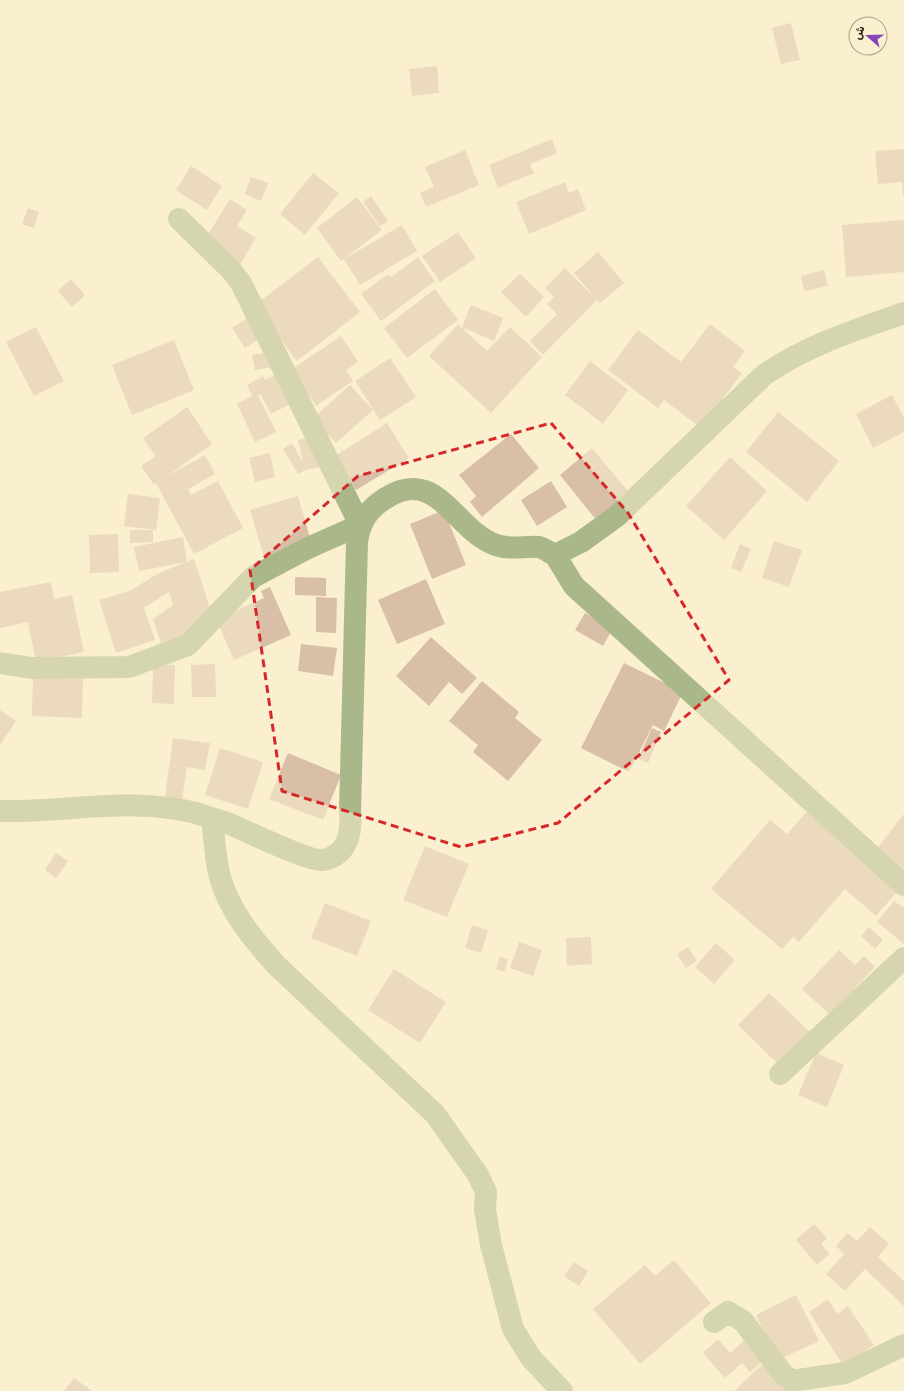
<svg xmlns="http://www.w3.org/2000/svg" width="904" height="1391" font-family="Rubik,'Noto Naskh Arabic',sans-serif">
  <style>
    .building { fill: #d9bfa7 }
    .lines { fill: none; stroke-linecap: round; stroke-linejoin: round }
    .minor { stroke: #a9b789; stroke-width: 22 }
    .marked { fill: none; stroke: #d62828; stroke-width: 3; stroke-dasharray: 8 5; stroke-linejoin: round }
  </style>
  <rect width="100%" height="100%" fill="#faf0cf"/>
  <!-- building -->
  <path class="building" d="M 791,23 L 800,60 L 781,64 L 772,28 Z
    M 437,66 L 439,93 L 412,96 L 409,69 Z
    M 552,139 L 557,153 L 530,164 L 534,173 L 498,188 L 489,165 Z
    M 904,149 L 904,196 L 903,196 L 902,182 L 878,184 L 875,151 Z
    M 465,150 L 479,185 L 426,207 L 420,193 L 434,187 L 425,167 Z
    M 191,166 L 222,186 L 207,210 L 176,190 Z
    M 313,173 L 339,193 L 305,235 L 280,214 Z
    M 251,177 L 268,183 L 261,201 L 245,194 Z
    M 565,182 L 569,193 L 578,189 L 586,210 L 529,234 L 516,202 Z
    M 371,196 L 388,221 L 380,226 L 363,202 Z
    M 357,197 L 382,230 L 341,261 L 317,228 Z
    M 230,199 L 247,210 L 237,226 L 256,238 L 238,268 L 206,238 Z
    M 28,208 L 39,212 L 34,228 L 22,224 Z
    M 904,220 L 904,272 L 846,277 L 842,225 Z
    M 402,225 L 417,251 L 360,285 L 344,259 Z
    M 458,232 L 476,258 L 440,282 L 422,256 Z
    M 598,252 L 624,283 L 600,303 L 597,300 L 543,355 L 530,341 L 557,314 L 547,304 L 554,297 L 545,288 L 565,268 L 596,299 L 574,273 Z
    M 318,257 L 360,312 L 297,361 L 255,305 Z
    M 418,257 L 435,281 L 381,321 L 361,294 L 388,274 L 391,277 Z
    M 824,270 L 828,286 L 804,291 L 801,276 Z
    M 520,274 L 544,297 L 526,317 L 501,292 Z
    M 71,279 L 85,295 L 72,307 L 58,291 Z
    M 435,289 L 458,320 L 407,358 L 384,328 Z
    M 471,305 L 503,318 L 494,341 L 462,327 Z
    M 247,318 L 260,338 L 245,348 L 232,328 Z
    M 458,324 L 487,351 L 510,327 L 542,357 L 491,413 L 429,356 Z
    M 710,324 L 745,351 L 733,367 L 742,373 L 701,428 L 664,400 L 658,408 L 608,370 L 638,330 L 681,362 Z
    M 36,327 L 64,381 L 34,396 L 6,342 Z
    M 341,336 L 358,362 L 346,370 L 353,381 L 316,406 L 292,369 Z
    M 174,340 L 194,390 L 132,415 L 112,365 Z
    M 269,352 L 272,367 L 255,370 L 252,355 Z
    M 390,358 L 416,397 L 380,420 L 355,381 Z
    M 590,361 L 628,390 L 603,424 L 565,395 Z
    M 281,372 L 296,401 L 271,414 L 260,394 L 258,395 L 276,432 L 255,442 L 237,404 L 252,396 L 247,385 L 263,376 L 265,380 Z
    M 350,385 L 373,410 L 336,443 L 313,418 Z
    M 892,395 L 904,418 L 904,432 L 873,448 L 856,414 Z
    M 187,407 L 212,444 L 167,476 L 205,455 L 215,474 L 188,489 L 191,495 L 218,481 L 243,528 L 194,554 L 156,483 L 154,485 L 141,466 L 156,456 L 143,438 Z
    M 778,412 L 839,461 L 807,502 L 746,452 Z
    M 387,423 L 409,458 L 356,490 L 335,456 Z
    M 511,434 L 539,468 L 482,517 L 470,502 L 476,496 L 459,475 Z
    M 314,436 L 322,467 L 305,470 L 298,474 L 283,449 L 292,443 L 303,462 L 298,440 Z
    M 592,448 L 630,494 L 597,521 L 560,475 Z
    M 270,453 L 275,477 L 255,482 L 249,458 Z
    M 730,457 L 767,491 L 724,540 L 686,506 Z
    M 551,481 L 567,507 L 537,526 L 521,500 Z
    M 128,494 L 160,498 L 156,530 L 124,526 Z
    M 298,496 L 312,545 L 265,560 L 250,510 Z
    M 444,510 L 466,565 L 432,579 L 410,524 Z
    M 130,530 L 153,530 L 153,542 L 130,543 Z
    M 118,534 L 119,572 L 90,573 L 89,535 Z
    M 183,537 L 187,562 L 194,559 L 213,617 L 175,639 L 161,643 L 153,619 L 173,605 L 169,592 L 144,608 L 155,640 L 116,653 L 99,600 L 132,590 L 155,575 L 186,562 L 139,571 L 134,547 Z
    M 774,541 L 802,550 L 789,587 L 762,578 Z
    M 740,544 L 751,549 L 741,572 L 731,568 Z
    M 295,577 L 326,578 L 326,596 L 295,595 Z
    M 426,579 L 445,624 L 397,644 L 378,600 Z
    M 51,582 L 54,599 L 72,595 L 84,652 L 36,662 L 28,622 L 0,628 L 0,592 Z
    M 270,587 L 291,635 L 234,660 L 216,619 L 264,598 L 261,591 Z
    M 316,597 L 337,598 L 336,633 L 316,632 Z
    M 585,613 L 613,628 L 603,646 L 575,630 Z
    M 431,637 L 477,678 L 462,694 L 449,682 L 429,706 L 396,676 Z
    M 301,644 L 337,648 L 333,676 L 298,671 Z
    M 624,663 L 683,692 L 664,731 L 653,725 L 629,772 L 581,748 Z
    M 215,664 L 216,697 L 192,697 L 191,665 Z
    M 153,665 L 175,665 L 174,704 L 152,703 Z
    M 33,675 L 83,677 L 82,718 L 32,716 Z
    M 482,681 L 519,712 L 515,718 L 542,740 L 508,781 L 473,752 L 478,745 L 449,721 Z
    M 0,710 L 16,721 L 0,745 Z
    M 652,728 L 661,732 L 648,763 L 638,759 Z
    M 173,738 L 210,743 L 205,770 L 187,767 L 182,799 L 165,797 Z
    M 220,748 L 263,762 L 248,809 L 205,795 Z
    M 288,753 L 341,775 L 323,820 L 269,799 Z
    M 809,809 L 901,887 L 876,916 L 845,889 L 799,942 L 793,937 L 782,949 L 711,889 L 770,820 L 787,834 Z
    M 904,814 L 904,868 L 902,871 L 876,850 Z
    M 425,846 L 469,864 L 447,917 L 403,900 Z
    M 56,853 L 68,861 L 56,878 L 45,870 Z
    M 894,901 L 904,908 L 904,944 L 877,922 Z
    M 325,903 L 371,921 L 357,956 L 311,938 Z
    M 472,925 L 488,930 L 481,953 L 465,948 Z
    M 869,927 L 883,940 L 875,949 L 861,936 Z
    M 591,937 L 592,964 L 567,966 L 566,938 Z
    M 519,942 L 542,950 L 533,976 L 510,968 Z
    M 716,943 L 735,960 L 714,984 L 695,967 Z
    M 688,947 L 697,961 L 686,968 L 677,954 Z
    M 839,950 L 855,965 L 864,956 L 875,967 L 830,1015 L 802,989 Z
    M 500,957 L 508,959 L 505,972 L 496,969 Z
    M 394,969 L 446,1002 L 420,1043 L 368,1010 Z
    M 769,993 L 810,1032 L 779,1065 L 738,1025 Z
    M 816,1053 L 844,1065 L 827,1107 L 798,1095 Z
    M 814,1224 L 827,1238 L 821,1244 L 830,1254 L 817,1265 L 796,1240 Z
    M 870,1227 L 889,1244 L 878,1257 L 904,1281 L 904,1306 L 865,1269 L 845,1291 L 826,1274 L 844,1254 L 836,1246 L 848,1233 L 857,1241 Z
    M 674,1260 L 711,1303 L 640,1364 L 593,1309 L 645,1265 L 655,1276 Z
    M 574,1262 L 588,1271 L 579,1286 L 564,1276 Z
    M 796,1295 L 819,1341 L 778,1360 L 756,1315 Z
    M 828,1299 L 837,1314 L 848,1306 L 874,1345 L 843,1365 L 809,1312 Z
    M 748,1337 L 766,1358 L 750,1372 L 742,1363 L 725,1378 L 703,1353 L 718,1339 L 730,1353 Z
    M 766,1361 L 794,1391 L 734,1391 Z
    M 74,1378 L 92,1391 L 64,1391 Z"/>
  <g class="lines">
    <!-- minor -->
    <path class="minor" d="M 555,555 L 574,586 L 904,885
      M 0,663 L 32,668 L 129,667 L 188,645 L 253,577 L 308,548 L 360,525 L 241,283 L 230,269 L 179,219
      M 0,811 C 65,813 132,796 196,813 C 207,817 219,820 230,824 C 246,831 310,862 323,860 C 348,855 352,833 350,811 L 357,542 C 360,522 368,509 386,498 C 437,465 455,531 496,545 C 510,550 524,546 539,547 C 544,548 550,553 555,555 L 581,542 L 617,516 L 764,375 C 807,345 855,330 904,313
      M 212,819 C 215,841 215,867 224,889 C 235,918 256,942 276,965 L 435,1114 L 478,1175 L 486,1192 L 485,1210 L 491,1245 L 513,1329 L 531,1358 L 562,1391
      M 780,1074 L 904,958
      M 714,1322 L 728,1312 L 743,1321 L 783,1374 L 792,1381 L 845,1373 L 904,1345"/>
  </g>
  <!-- marked area -->
  <path d="M0 0H904V1391H0ZM 551,423 L 628,513 L 729,680 L 558,823 L 461,847 L 282,791 L 250,570 L 358,476 Z" fill="#faf0cf" fill-opacity=".55" fill-rule="evenodd"/>
  <path class="marked" d="M 551,423 L 628,513 L 729,680 L 558,823 L 461,847 L 282,791 L 250,570 L 358,476 Z"/>
  <!-- north arrow -->
  <g transform="translate(868 36) rotate(290)"><circle r="19" fill="#faf0cf" stroke="#a8a188"/>
  <path d="M0-3L7 15L0 10L-7 15Z" fill="#8645ba"/>
  <text y="-6" font-size="11" font-weight="bold" text-anchor="middle" fill="#2e2a1d">ش</text>
  </g>
</svg>
